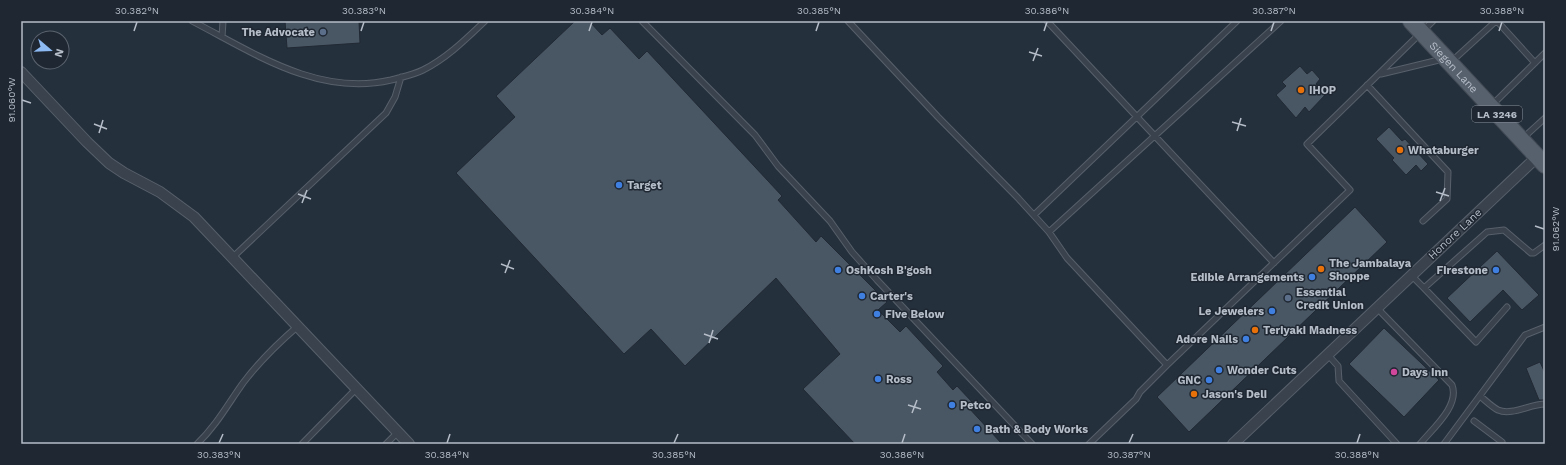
<svg xmlns="http://www.w3.org/2000/svg" width="1566" height="465" font-family="'Work Sans',sans-serif">
  <style>
    .building { fill: #495663; stroke: #202934 }
    .lines { fill: none; stroke-linecap: round; stroke-linejoin: round }
    .service-casing { stroke: #57606b; stroke-width: 7 }
    .minor-casing { stroke: #57606b; stroke-width: 12 }
    .primary-casing { stroke: #424b56; stroke-width: 18 }
    .service { stroke: #39424d; stroke-width: 5 }
    .minor { stroke: #39424d; stroke-width: 10 }
    .primary { stroke: #57616d; stroke-width: 16 }
    .ticks { fill: none; stroke: #b5bdc8; stroke-width: 1.5 }
    .service-dot { fill: #5c6f8a; stroke: #1e2732; stroke-width: 1.5 }
    .food-dot { fill: #e8710a; stroke: #1e2732; stroke-width: 1.5 }
    .shop-dot { fill: #3f7fe0; stroke: #1e2732; stroke-width: 1.5 }
    .hotel-dot { fill: #d1479c; stroke: #1e2732; stroke-width: 1.5 }
    .labels { text-anchor: middle; dominant-baseline: central; stroke-width: 3; stroke-linejoin: round; paint-order: stroke }
    .shield { fill: #1e2732; stroke: #88909b; stroke-width: 1 }
    .shield-label { font-size: 10px; font-weight: bold; fill: #b5bdc8 }
    .poi-label { font-size: 11px; font-weight: bold; fill: #b5bdc8; stroke: #1e2732; text-anchor: start }
    .street-label { font-size: 11px; fill: #b5bdc8; stroke: #1e2732 }
    .neatline { fill: none; stroke: #b5bdc8; stroke-width: 1.5 }
    .ticks-label { font-size: 10px; text-anchor: middle; fill: #b5bdc8 }
  </style>
  <rect width="100%" height="100%" fill="#25303d"/>
  <!-- building -->
  <path class="building" d="M 285,21 L 359,21 L 360,43 L 287,48 Z
    M 575,21 L 589,21 L 602,35 L 610,28 L 639,59 L 647,51 L 782,196 L 778,200 L 816,242 L 821,236 L 887,302 L 878,310 L 900,332 L 906,326 L 943,366 L 937,372 L 953,390 L 957,386 L 973,403 L 968,407 L 1002,444 L 855,444 L 803,389 L 840,354 L 776,278 L 685,366 L 651,329 L 624,354 L 456,173 L 515,117 L 496,96 Z
    M 1300,66 L 1307,74 L 1312,70 L 1320,79 L 1316,84 L 1326,94 L 1309,112 L 1305,107 L 1296,118 L 1276,95 L 1286,86 L 1282,82 Z
    M 1389,127 L 1402,141 L 1405,139 L 1428,164 L 1421,171 L 1416,165 L 1406,175 L 1392,160 L 1394,158 L 1376,139 Z
    M 1355,207 L 1387,242 L 1189,432 L 1157,397 Z
    M 1497,251 L 1539,295 L 1522,310 L 1503,290 L 1470,322 L 1447,298 Z
    M 1384,328 L 1439,380 L 1404,417 L 1349,364 Z
    M 1540,362 L 1545,373 L 1545,400 L 1539,400 L 1526,368 Z"/>
  <g class="lines">
    <!-- service casing -->
    <g class="service-casing">
      <path id="service" d="M 192,21 C 254,53 318,97 391,80 C 402,77 413,75 423,70 C 447,58 466,39 485,21
        M 642,21 L 755,135 L 778,166 L 830,221 L 852,252 L 877,280 L 1032,444
        M 848,21 L 938,117 L 1018,198 L 1049,232 L 1067,258 L 1167,365
        M 1047,21 L 1274,263
        M 1497,21 L 1535,63
        M 222,37 L 223,21
        M 1451,62 L 1496,21
        M 1381,74 L 1443,59
        M 1367,85 L 1448,172 L 1447,199 L 1423,221
        M 1492,105 L 1545,53
        M 1522,139 L 1545,118
        M 1034,215 L 1237,21
        M 1049,232 L 1281,21
        M 232,258 L 386,113 L 395,97 L 401,77
        M 1411,275 L 1424,288 L 1487,232 L 1504,230 L 1531,253 L 1534,253 L 1545,245
        M 1424,288 L 1476,342 L 1507,307
        M 1377,308 L 1452,385 C 1460,406 1432,429 1420,444
        M 1328,355 L 1338,366 L 1339,381 L 1397,444
        M 1480,396 C 1485,400 1492,407 1498,410 C 1512,416 1530,404 1545,404
        M 1474,421 L 1502,442
        M 197,444 C 216,426 228,404 243,383 C 259,362 277,344 298,326
        M 302,444 L 356,389
        M 386,444 L 398,432
        M 1089,444 L 1136,399 L 1140,392 L 1167,365 L 1350,190 L 1307,144 L 1433,21
        M 1444,444 L 1525,335 L 1545,327"/>
    </g>
    <!-- minor casing -->
    <g class="minor-casing">
      <path id="minor" d="M 21,72 L 87,142 L 109,163 L 124,173 L 160,192 L 194,217 L 409,444
        M 1233,444 L 1538,156"/>
    </g>
    <!-- primary casing -->
    <g class="primary-casing">
      <g id="primary">
        <path id="s1" d="M 1411,21 L 1545,165"/>
      </g>
    </g>
    <!-- service -->
    <use href="#service" class="service"/>
    <!-- minor -->
    <use href="#minor" class="minor"/>
    <!-- primary -->
    <use href="#primary" class="primary"/>
  </g>
  <!-- ticks -->
  <path class="ticks" d="M 134,31 L 137,22M 361,31 L 364,22M 589,31 L 592,22M 816,31 L 819,22M 1044,31 L 1047,22M 1271,31 L 1274,22M 1499,31 L 1502,22M 1029,52 L 1042,56M 1033,61 L 1038,48M 22,100 L 31,103M 1232,122 L 1246,126M 94,124 L 107,129M 1237,131 L 1241,118M 99,133 L 103,120M 1436,192 L 1449,196M 298,194 L 311,199M 1440,201 L 1445,188M 302,203 L 307,190M 1535,226 L 1544,229M 501,264 L 514,269M 505,273 L 510,260M 704,334 L 718,339M 709,343 L 713,330M 908,405 L 921,409M 912,413 L 917,400M 219,443 L 223,434M 447,443 L 450,434M 674,443 L 678,434M 902,443 L 905,434M 1129,443 L 1133,434M 1357,443 L 1360,434"/>
  <!-- markers -->
  <g class="service-dot">
    <circle cx="323" cy="32" r="4"/>
    <circle cx="1288" cy="298" r="4"/>
  </g>
  <g class="food-dot">
    <circle cx="1301" cy="90" r="4"/>
    <circle cx="1400" cy="150" r="4"/>
    <circle cx="1321" cy="269" r="4"/>
    <circle cx="1255" cy="330" r="4"/>
    <circle cx="1194" cy="394" r="4"/>
  </g>
  <g class="shop-dot">
    <circle cx="619" cy="185" r="4"/>
    <circle cx="838" cy="270" r="4"/>
    <circle cx="1496" cy="270" r="4"/>
    <circle cx="1312" cy="277" r="4"/>
    <circle cx="862" cy="296" r="4"/>
    <circle cx="1272" cy="311" r="4"/>
    <circle cx="877" cy="314" r="4"/>
    <circle cx="1246" cy="339" r="4"/>
    <circle cx="1219" cy="370" r="4"/>
    <circle cx="878" cy="379" r="4"/>
    <circle cx="1209" cy="380" r="4"/>
    <circle cx="952" cy="405" r="4"/>
    <circle cx="977" cy="429" r="4"/>
  </g>
  <circle class="hotel-dot" cx="1394" cy="372" r="4"/>
  <g class="labels">
    <!-- shield labels -->
    <rect class="shield" x="1472" y="106" width="50" height="16" rx="3"/>
    <g class="shield-label">
      <text x="1497" y="114">LA 3246</text>
    </g>
    <!-- poi labels -->
    <g class="poi-label">
      <text x="315" y="32" text-anchor="end">The Advocate</text>
      <text x="1309" y="90">IHOP</text>
      <text x="1408" y="150">Whataburger</text>
      <text x="627" y="185">Target</text>
      <text x="1329" y="263">The Jambalaya<tspan x="1329" dy="13">Shoppe</tspan></text>
      <text x="846" y="270">OshKosh B'gosh</text>
      <text x="1488" y="270" text-anchor="end">Firestone</text>
      <text x="1304" y="277" text-anchor="end">Edible Arrangements</text>
      <text x="1296" y="292">Essential<tspan x="1296" dy="13">Credit Union</tspan></text>
      <text x="870" y="296">Carter's</text>
      <text x="1264" y="311" text-anchor="end">Le Jewelers</text>
      <text x="885" y="314">Five Below</text>
      <text x="1263" y="330">Teriyaki Madness</text>
      <text x="1238" y="339" text-anchor="end">Adore Nails</text>
      <text x="1227" y="370">Wonder Cuts</text>
      <text x="1402" y="372">Days Inn</text>
      <text x="886" y="379">Ross</text>
      <text x="1201" y="380" text-anchor="end">GNC</text>
      <text x="1202" y="394">Jason's Deli</text>
      <text x="960" y="405">Petco</text>
      <text x="985" y="429">Bath &amp; Body Works</text>
    </g>
    <!-- street labels -->
    <g class="street-label">
      <text stroke="none"><textPath href="#s1" startOffset="63">Siegen Lane</textPath></text>
      <text transform="translate(1455 234) rotate(-43)">Honore Lane</text>
    </g>
  </g>
  <!-- border -->
  <rect width="1566" height="465" fill="none" stroke="#1e2732" stroke-width="44"/>
  <!-- north arrow -->
  <g transform="translate(50 50) rotate(109)"><circle r="19" fill="#1e2732" stroke="#5a636e"/>
  <path d="M0-3L7 15L0 10L-7 15Z" fill="#8ebaf4"/>
  <text y="-6" font-size="11" font-weight="bold" text-anchor="middle" fill="#b5bdc8">N</text>
  </g>
  <rect x="22" y="22" width="1522" height="421" class="neatline"/>
  <g class="ticks-label">
    <text x="137" y="14">30.382°N</text>
    <text x="364" y="14">30.383°N</text>
    <text x="592" y="14">30.384°N</text>
    <text x="819" y="14">30.385°N</text>
    <text x="1047" y="14">30.386°N</text>
    <text x="1274" y="14">30.387°N</text>
    <text x="1502" y="14">30.388°N</text>
    <text transform="translate(11 100) rotate(-90)" y="4">91.060°W</text>
    <text transform="translate(1555 229) rotate(-90)" y="4">91.062°W</text>
    <text x="219" y="458">30.383°N</text>
    <text x="447" y="458">30.384°N</text>
    <text x="674" y="458">30.385°N</text>
    <text x="902" y="458">30.386°N</text>
    <text x="1129" y="458">30.387°N</text>
    <text x="1357" y="458">30.388°N</text>
  </g>
</svg>
